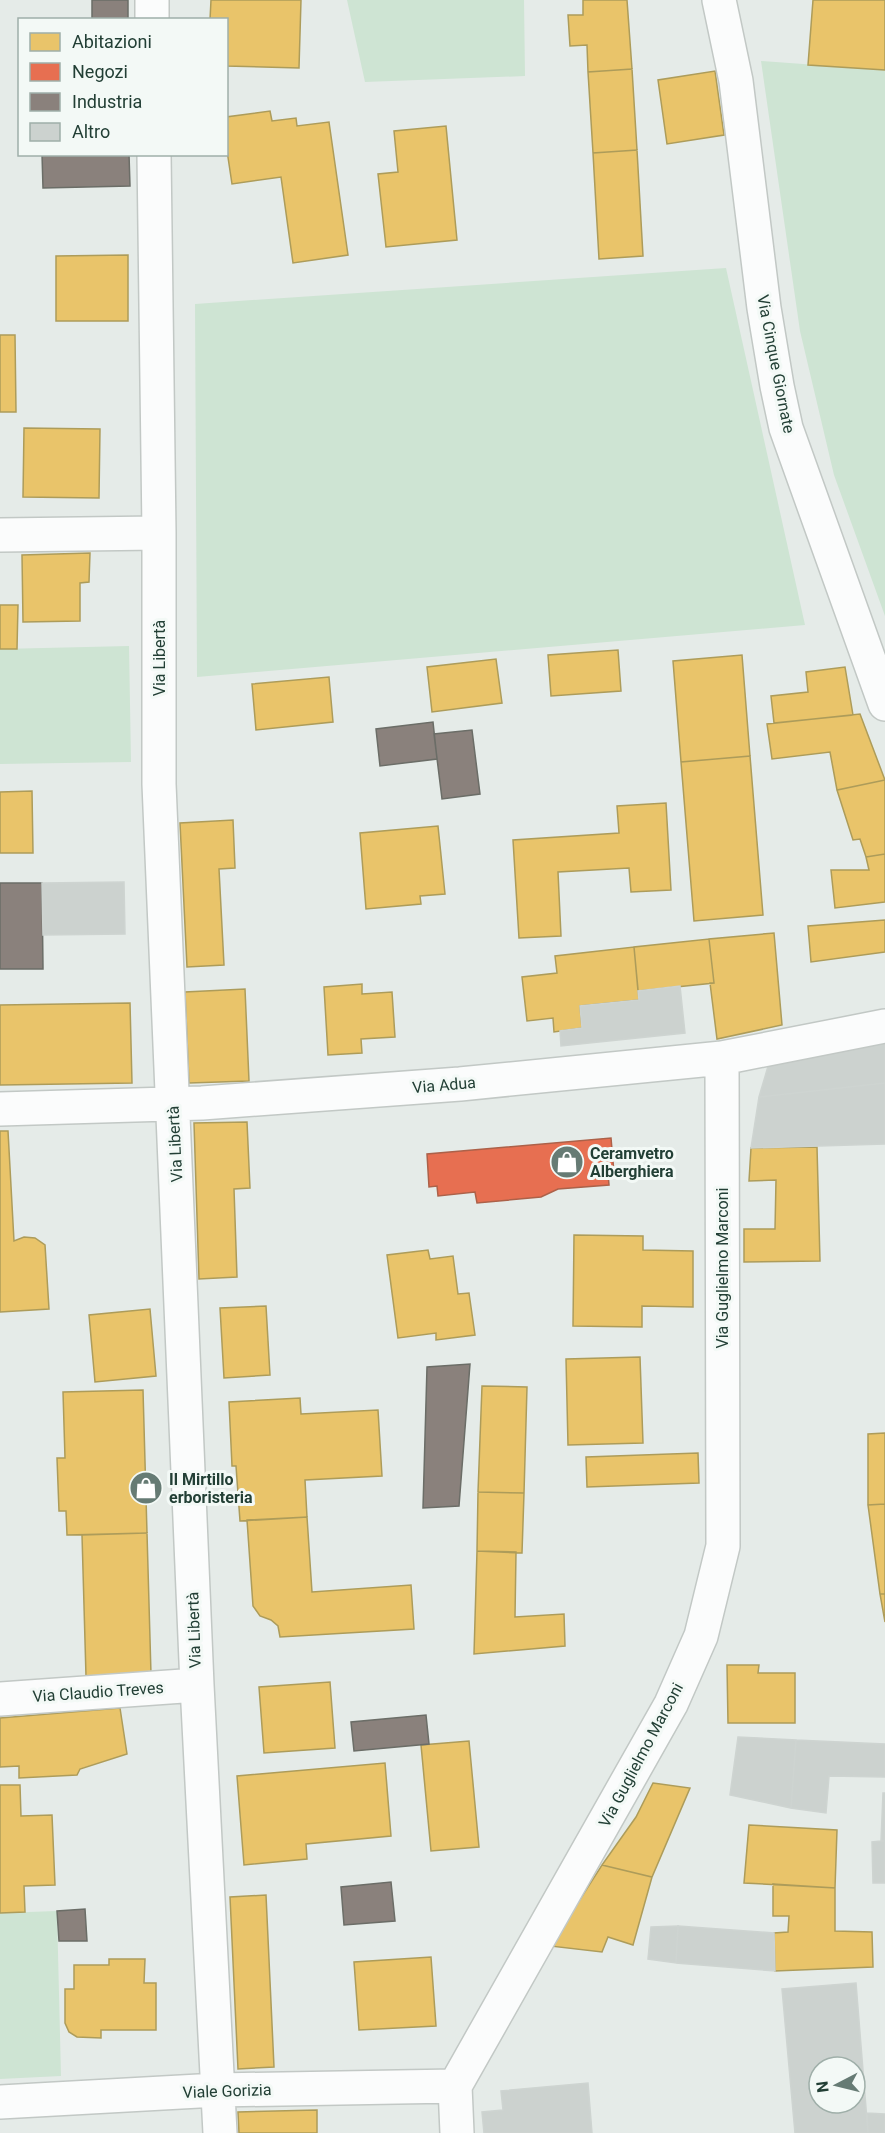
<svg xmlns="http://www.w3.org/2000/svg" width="885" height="2133" font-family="Roboto,sans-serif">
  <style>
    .green { fill: #cee4d3 }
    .homes { fill: #e9c46a; stroke: #ad9c5a; stroke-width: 1.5 }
    .shops { fill: #e76f51; stroke: #ac6149; stroke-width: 1.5 }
    .industry { fill: #8a817c; stroke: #6b6d67; stroke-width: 1.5 }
    .building { fill: #ccd2cf; stroke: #ced4d1; stroke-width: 1.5; fill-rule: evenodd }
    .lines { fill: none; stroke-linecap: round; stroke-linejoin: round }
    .minor-casing { stroke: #c2c8c5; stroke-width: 36 }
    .minor { stroke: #fbfcfc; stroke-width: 33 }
    .labels { text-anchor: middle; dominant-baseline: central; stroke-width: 6; stroke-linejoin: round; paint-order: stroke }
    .street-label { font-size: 16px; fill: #223f35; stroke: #f3f9f6 }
    .poi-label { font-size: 16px; font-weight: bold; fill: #223f35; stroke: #f3f9f6; text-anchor: start }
  </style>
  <rect width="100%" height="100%" fill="#e5ebe8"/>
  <!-- green -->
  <path class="green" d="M 347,0 L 524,0 L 525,76 L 365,82 Z
    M 761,61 L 885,70 L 885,616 L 834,475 L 800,331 Z
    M 726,268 L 805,625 L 197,677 L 195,304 Z
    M 129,646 L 131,762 L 0,764 L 0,649 Z
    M 57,1911 L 61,2076 L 0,2079 L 0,1913 Z"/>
  <!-- homes -->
  <path class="homes" d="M 211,0 L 301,0 L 299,68 L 226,66 L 226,20 L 210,20 Z
    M 583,0 L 627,0 L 632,69 L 588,72 L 587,45 L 570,46 L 568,15 L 583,15 Z
    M 813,0 L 885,0 L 885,70 L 808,65 Z
    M 632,69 L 637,150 L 593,153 L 588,72 Z
    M 715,71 L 724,135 L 667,144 L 658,80 Z
    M 270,111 L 272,121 L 296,118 L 297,126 L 329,122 L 348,255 L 293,263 L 281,177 L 232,184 L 226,144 L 226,117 Z
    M 446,126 L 457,240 L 386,247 L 378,174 L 398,172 L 394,131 Z
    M 637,150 L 643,256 L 599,259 L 593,153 Z
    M 128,255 L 128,321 L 56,321 L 56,256 Z
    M 0,335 L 15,335 L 16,412 L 0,412 Z
    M 24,428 L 100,429 L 99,498 L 23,497 Z
    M 90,553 L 89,582 L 80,583 L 80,621 L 23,622 L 22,555 Z
    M 0,605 L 18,605 L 17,649 L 0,649 Z
    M 618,650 L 621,691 L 551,696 L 548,655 Z
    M 742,655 L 750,756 L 681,762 L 673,661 Z
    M 496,659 L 502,703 L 432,712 L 427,667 Z
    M 845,667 L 853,715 L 774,723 L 771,696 L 808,692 L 806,672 Z
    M 329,677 L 333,722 L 256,730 L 252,684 Z
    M 860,714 L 885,780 L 837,790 L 830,752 L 772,759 L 767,724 Z
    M 750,756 L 763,915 L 694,921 L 681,762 Z
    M 885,780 L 885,854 L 866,857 L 860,839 L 853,840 L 837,790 Z
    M 32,791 L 33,853 L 0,853 L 0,792 Z
    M 666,803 L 671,890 L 631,892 L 629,868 L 558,872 L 561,936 L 519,938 L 513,840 L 619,833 L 617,806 Z
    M 233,820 L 235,868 L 219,869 L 224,965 L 187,967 L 180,823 Z
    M 438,826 L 445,894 L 420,896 L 421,904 L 366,909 L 360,833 Z
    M 885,854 L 885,902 L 835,908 L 831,870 L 869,870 L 866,857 Z
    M 885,920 L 885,952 L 811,962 L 808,926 Z
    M 774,933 L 782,1025 L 717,1039 L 710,983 L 714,983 L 709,939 Z
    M 709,939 L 714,983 L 638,991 L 634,947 Z
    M 634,947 L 639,1000 L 580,1006 L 582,1028 L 554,1032 L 553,1018 L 527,1021 L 522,977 L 557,973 L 555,956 Z
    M 362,984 L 362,994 L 392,992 L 395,1037 L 361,1039 L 362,1053 L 328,1055 L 324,987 Z
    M 245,989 L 249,1081 L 189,1083 L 185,992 Z
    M 130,1003 L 132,1083 L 0,1085 L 0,1005 Z
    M 247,1122 L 250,1188 L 234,1189 L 237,1277 L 199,1279 L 194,1123 Z
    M 0,1131 L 8,1131 L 14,1241 L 24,1237 L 35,1238 L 45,1245 L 49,1309 L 0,1312 Z
    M 817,1147 L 820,1261 L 744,1262 L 744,1229 L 775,1229 L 776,1180 L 749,1181 L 751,1148 Z
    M 574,1235 L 643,1236 L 643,1250 L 693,1251 L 693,1307 L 642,1306 L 642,1327 L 573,1326 Z
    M 428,1250 L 430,1259 L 453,1256 L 458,1294 L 469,1293 L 475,1335 L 436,1340 L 436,1333 L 398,1338 L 387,1255 Z
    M 266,1306 L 270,1375 L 224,1378 L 220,1308 Z
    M 150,1309 L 156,1376 L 95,1382 L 89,1315 Z
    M 640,1357 L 643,1443 L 568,1445 L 566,1359 Z
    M 482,1386 L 527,1387 L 524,1493 L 478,1492 Z
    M 143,1390 L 147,1533 L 67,1535 L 66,1511 L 59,1511 L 57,1458 L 65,1458 L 63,1392 Z
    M 300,1398 L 301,1414 L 378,1410 L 382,1476 L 305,1480 L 307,1517 L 240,1521 L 236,1466 L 232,1466 L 229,1402 Z
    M 885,1433 L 885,1504 L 868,1505 L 868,1434 Z
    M 698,1453 L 699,1483 L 587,1487 L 586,1457 Z
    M 478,1492 L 524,1493 L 522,1553 L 477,1551 Z
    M 885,1504 L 885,1594 L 880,1594 L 868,1505 Z
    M 307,1517 L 312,1592 L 411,1585 L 414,1629 L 280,1637 L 278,1626 L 271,1620 L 260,1616 L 253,1606 L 247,1520 Z
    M 147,1533 L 151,1674 L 86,1676 L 82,1535 Z
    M 477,1551 L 516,1552 L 515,1617 L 564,1614 L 565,1646 L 474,1654 Z
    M 880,1594 L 885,1594 L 885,1622 Z
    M 727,1665 L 759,1665 L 758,1673 L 795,1673 L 795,1723 L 728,1723 Z
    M 330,1682 L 335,1748 L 264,1753 L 259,1687 Z
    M 120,1708 L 127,1754 L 80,1769 L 77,1775 L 19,1778 L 19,1766 L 0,1767 L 0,1718 Z
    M 469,1741 L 479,1847 L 431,1851 L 421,1745 Z
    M 385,1763 L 391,1836 L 306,1844 L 307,1859 L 244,1865 L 237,1776 Z
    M 653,1783 L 690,1788 L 652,1877 L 602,1865 L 636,1817 Z
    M 0,1785 L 20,1785 L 21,1816 L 52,1815 L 55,1885 L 24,1886 L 25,1912 L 0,1913 Z
    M 749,1825 L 837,1830 L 835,1888 L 744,1883 Z
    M 602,1865 L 652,1877 L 633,1945 L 608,1937 L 602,1952 L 550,1946 Z
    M 773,1884 L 835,1888 L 835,1931 L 872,1932 L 873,1967 L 775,1971 L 774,1933 L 788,1932 L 789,1916 L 773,1916 Z
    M 266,1895 L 274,2067 L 238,2069 L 230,1897 Z
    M 431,1957 L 436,2026 L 359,2030 L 354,1962 Z
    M 109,1959 L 145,1959 L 144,1983 L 156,1983 L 156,2030 L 101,2030 L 101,2038 L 77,2037 L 69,2032 L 65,2023 L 65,1989 L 74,1989 L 74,1965 L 109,1965 Z
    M 317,2110 L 317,2133 L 239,2133 L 238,2112 Z"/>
  <!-- shops -->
  <path class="shops" d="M 611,1138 L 614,1173 L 608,1173 L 609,1185 L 558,1189 L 541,1197 L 477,1203 L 475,1192 L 438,1196 L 437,1186 L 429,1187 L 427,1154 Z"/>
  <!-- industry -->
  <path class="industry" d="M 92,0 L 128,0 L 128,20 L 92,20 Z
    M 42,154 L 129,154 L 130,186 L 43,188 Z
    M 433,722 L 437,759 L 380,766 L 376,729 Z
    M 472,730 L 480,794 L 442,799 L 434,734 Z
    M 0,883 L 42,883 L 43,969 L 0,969 Z
    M 470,1364 L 459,1506 L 423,1508 L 427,1367 Z
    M 426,1715 L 429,1744 L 354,1751 L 351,1722 Z
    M 391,1882 L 395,1921 L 344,1925 L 341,1887 Z
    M 85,1909 L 87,1941 L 59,1941 L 57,1911 Z"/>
  <!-- building -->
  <path class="building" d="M 124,882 L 125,934 L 43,935 L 42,883 Z
    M 680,986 L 685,1033 L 561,1046 L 560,1031 L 582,1028 L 580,1006 L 639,1000 L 638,991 Z
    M 885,1041 L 885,1083 L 759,1097 L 769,1063 Z
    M 885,1083 L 885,1144 L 751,1148 L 759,1097 Z
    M 738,1737 L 796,1740 L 791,1808 L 730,1795 Z
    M 796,1740 L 885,1744 L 885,1777 L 829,1776 L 826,1813 L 791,1808 Z
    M 883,1793 L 885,1793 L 885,1841 L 881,1841 Z
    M 881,1841 L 885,1841 L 885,1883 L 873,1883 L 872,1842 Z
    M 678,1926 L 774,1933 L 775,1971 L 676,1963 Z
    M 678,1926 L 676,1963 L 648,1959 L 651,1927 Z
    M 856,1983 L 868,2133 L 795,2133 L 782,1989 ZM 819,2067 L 855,2067 L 855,2103 L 819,2103 Z
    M 588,2083 L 592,2133 L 484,2133 L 482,2112 L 503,2110 L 501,2091 Z
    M 867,2113 L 885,2114 L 885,2133 L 868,2133 Z"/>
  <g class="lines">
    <!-- minor casing -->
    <g class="minor-casing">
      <path id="minor" d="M 152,0 L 152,20
        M 719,0 L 736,81 L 764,308 L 777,386 L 786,428 L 885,704
        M 154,154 L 159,533 L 159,784 L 197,1685 L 220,2133
        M 0,535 L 159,533
        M 0,1109 L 202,1103 L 460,1084 L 722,1058 L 885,1026
        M 0,1699 L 197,1685
        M 0,2102 L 217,2090 L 455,2086
        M 457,2133 L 455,2086 L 671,1704 L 701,1636 L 723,1546 L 722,1058"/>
    </g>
    <!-- minor -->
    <use href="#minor" class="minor"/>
  </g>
  <!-- icons -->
  <defs>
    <g id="shop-disc" transform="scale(1.725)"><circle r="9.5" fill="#667b74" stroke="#f3f9f6"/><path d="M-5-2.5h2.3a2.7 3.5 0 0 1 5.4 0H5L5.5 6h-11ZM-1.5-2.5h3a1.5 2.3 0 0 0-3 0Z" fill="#fff"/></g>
  </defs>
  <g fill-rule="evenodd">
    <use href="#shop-disc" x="567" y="1162"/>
    <use href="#shop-disc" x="146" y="1488"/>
  </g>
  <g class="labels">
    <!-- street labels -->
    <g class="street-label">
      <text transform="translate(776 364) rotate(79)">Via Cinque Giornate</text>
      <text transform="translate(159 658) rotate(-90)">Via Libertà</text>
      <text transform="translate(444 1085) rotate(-5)">Via Adua</text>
      <text transform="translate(175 1144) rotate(-93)">Via Libertà</text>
      <text transform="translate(722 1268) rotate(-90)">Via Guglielmo Marconi</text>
      <text transform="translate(194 1630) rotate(-92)">Via Libertà</text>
      <text transform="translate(98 1692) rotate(-4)">Via Claudio Treves</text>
      <text transform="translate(641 1755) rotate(-62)">Via Guglielmo Marconi</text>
      <text transform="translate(227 2091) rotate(-2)">Viale Gorizia</text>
    </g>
    <!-- poi labels -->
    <g class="poi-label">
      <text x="590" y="1153">Ceramvetro<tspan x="590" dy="18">Alberghiera</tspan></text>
      <text x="169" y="1479">Il Mirtillo<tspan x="169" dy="18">erboristeria</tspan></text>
    </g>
  </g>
  <!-- legend -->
  <rect x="18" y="18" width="210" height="138" fill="#f3f9f6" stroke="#9fafa9" stroke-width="1.5"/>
  <rect x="30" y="33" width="30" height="18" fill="#e9c46a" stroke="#9fafa9" stroke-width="1.5"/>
  <text x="72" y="48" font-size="18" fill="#223f35">Abitazioni</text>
  <rect x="30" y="63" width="30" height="18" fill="#e76f51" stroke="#9fafa9" stroke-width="1.5"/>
  <text x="72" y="78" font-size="18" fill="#223f35">Negozi</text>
  <rect x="30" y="93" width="30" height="18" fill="#8a817c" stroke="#9fafa9" stroke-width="1.5"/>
  <text x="72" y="108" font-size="18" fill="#223f35">Industria</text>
  <rect x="30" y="123" width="30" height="18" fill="#ccd2cf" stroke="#9fafa9" stroke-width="1.5"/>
  <text x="72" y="138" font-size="18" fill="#223f35">Altro</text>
  <!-- north arrow -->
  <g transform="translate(837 2085) rotate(263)"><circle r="28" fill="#f3f9f6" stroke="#9fafa9" stroke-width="1.5"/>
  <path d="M0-4.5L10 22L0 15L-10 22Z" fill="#667b74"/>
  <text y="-9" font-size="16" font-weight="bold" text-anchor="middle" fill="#223f35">N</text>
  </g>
</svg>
